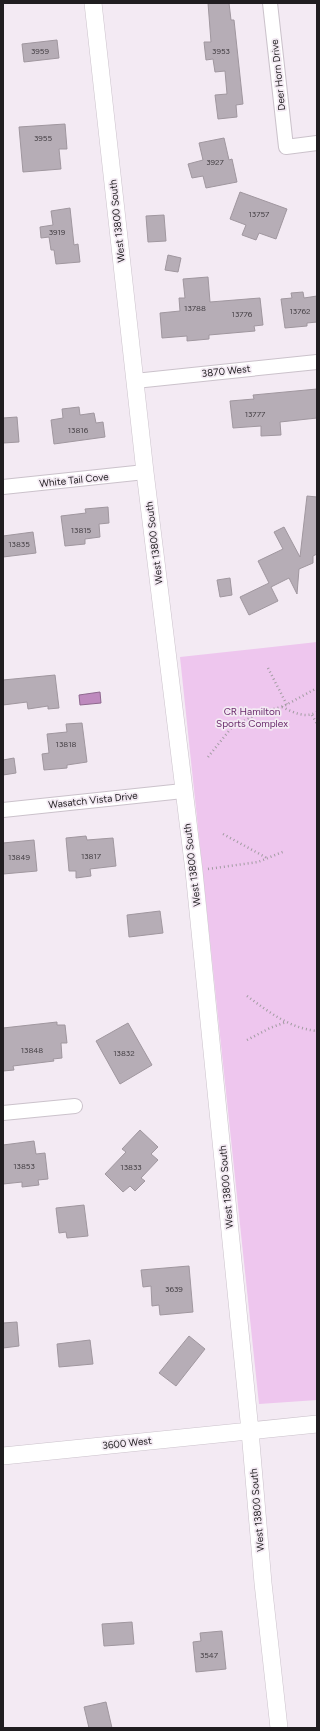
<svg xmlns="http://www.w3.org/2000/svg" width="320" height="1731" font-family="Figtree,sans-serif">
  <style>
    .green { fill: #eec6ee }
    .water { fill: #be8abe; stroke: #8f698f }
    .building { fill: #b6adb6; stroke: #a0979f }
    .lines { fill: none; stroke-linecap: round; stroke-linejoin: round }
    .minor-casing { stroke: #cbc2cb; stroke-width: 16 }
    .tertiary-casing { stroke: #cbc2cb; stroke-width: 18 }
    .path { stroke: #a29ca2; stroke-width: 2.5; stroke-dasharray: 1 3; stroke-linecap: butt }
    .minor { stroke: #fff; stroke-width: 14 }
    .tertiary { stroke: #fff; stroke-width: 17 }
    .labels { text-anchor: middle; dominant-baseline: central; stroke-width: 3.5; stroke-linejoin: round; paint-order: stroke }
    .number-label { font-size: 8px; fill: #464146 }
    .street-label { font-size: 10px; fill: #201d20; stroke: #f3eaf3 }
    .park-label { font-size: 10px; fill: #692a6b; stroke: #f3eaf3 }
  </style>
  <rect width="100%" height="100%" fill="#f3eaf3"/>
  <!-- green -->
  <path class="green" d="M 317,642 L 317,1400 L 259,1404 L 180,657 Z"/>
  <!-- water -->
  <path class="water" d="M 100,692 L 101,703 L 80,705 L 79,695 Z"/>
  <!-- building -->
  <path class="building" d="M 208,3 L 229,3 L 231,20 L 234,20 L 243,104 L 236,105 L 237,117 L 218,119 L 215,95 L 227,94 L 225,71 L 215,72 L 213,59 L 206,60 L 204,42 L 211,42 Z
    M 57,40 L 59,58 L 24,62 L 22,44 Z
    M 65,124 L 67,149 L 59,149 L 61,169 L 23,172 L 19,127 Z
    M 224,138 L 229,160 L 232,159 L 237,182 L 206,188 L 203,176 L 192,178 L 188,164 L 203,160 L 199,143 Z
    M 240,192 L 287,209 L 276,239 L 259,233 L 256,240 L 242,235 L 246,225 L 230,219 Z
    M 70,208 L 74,245 L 78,244 L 80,262 L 56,264 L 54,250 L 51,250 L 49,237 L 41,238 L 40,227 L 53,225 L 51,211 Z
    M 164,215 L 166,241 L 148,242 L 146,216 Z
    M 168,255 L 181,258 L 178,272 L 165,270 Z
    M 208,277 L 210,302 L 260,298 L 263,325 L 254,326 L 255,331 L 209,335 L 209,339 L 187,341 L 187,336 L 162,338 L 160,313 L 180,311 L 179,298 L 185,298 L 183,279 Z
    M 303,292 L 304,298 L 317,296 L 317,322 L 307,323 L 307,326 L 285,328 L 281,299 L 292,298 L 291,293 Z
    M 317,389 L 317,418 L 280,422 L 281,435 L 261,436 L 261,426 L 233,428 L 230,401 L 254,399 L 253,395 Z
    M 79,407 L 80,415 L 94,413 L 96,423 L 103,422 L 105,437 L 54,444 L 51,420 L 63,418 L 62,409 Z
    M 17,417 L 19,442 L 3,443 L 3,418 Z
    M 307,496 L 317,497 L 317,554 L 313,556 L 313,563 L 299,569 L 297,594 L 289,578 L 271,587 L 278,601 L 249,615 L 240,597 L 269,583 L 258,561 L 283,549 L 274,532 L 284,527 L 300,557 Z
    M 108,507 L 109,523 L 99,524 L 100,537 L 85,539 L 85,544 L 65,546 L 61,516 L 86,513 L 85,509 Z
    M 33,532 L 36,553 L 3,557 L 3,536 Z
    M 230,578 L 232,595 L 220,597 L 217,580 Z
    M 55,675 L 59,708 L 48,709 L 48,706 L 28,709 L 27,702 L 3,705 L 3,680 Z
    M 82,723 L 87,762 L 67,765 L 67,768 L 44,770 L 42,754 L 49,753 L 47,734 L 67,732 L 66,724 Z
    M 14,758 L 16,773 L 3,775 L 3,760 Z
    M 86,836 L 87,840 L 113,838 L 116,866 L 90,869 L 91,876 L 76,878 L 76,871 L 69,871 L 66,838 Z
    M 34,840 L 37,871 L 3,874 L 3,843 Z
    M 160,911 L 163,933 L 129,937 L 127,915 Z
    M 57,1022 L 57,1025 L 65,1025 L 67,1043 L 61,1043 L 62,1058 L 53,1059 L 54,1061 L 13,1066 L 14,1070 L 3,1071 L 3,1028 Z
    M 128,1023 L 152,1065 L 120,1084 L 96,1041 Z
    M 140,1130 L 158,1147 L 151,1154 L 158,1160 L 141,1178 L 145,1181 L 135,1191 L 130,1186 L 123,1192 L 105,1174 L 126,1152 L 122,1149 Z
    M 34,1141 L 36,1154 L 45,1153 L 48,1179 L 38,1180 L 39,1185 L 22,1187 L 22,1182 L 3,1184 L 3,1145 Z
    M 84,1205 L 88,1236 L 67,1238 L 66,1232 L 59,1233 L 56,1208 Z
    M 189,1266 L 193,1312 L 160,1315 L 159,1305 L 152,1306 L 151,1286 L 143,1287 L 141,1270 Z
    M 17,1322 L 19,1346 L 3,1348 L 3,1323 Z
    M 189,1336 L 205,1349 L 176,1386 L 159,1373 Z
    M 90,1340 L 93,1364 L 59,1367 L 57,1344 Z
    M 132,1622 L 134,1644 L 104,1646 L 102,1624 Z
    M 222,1631 L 226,1669 L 196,1672 L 193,1642 L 201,1641 L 200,1633 Z
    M 106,1702 L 112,1728 L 89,1728 L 84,1707 Z"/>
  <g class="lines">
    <!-- minor casing -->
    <g class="minor-casing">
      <path id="minor" d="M 270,3 L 286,147 L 317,143
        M 135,381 L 317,362
        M 3,487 L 145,472
        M 3,810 L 183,791
        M 3,1113 L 75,1106"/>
    </g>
    <!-- tertiary casing -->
    <g class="tertiary-casing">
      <path id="tertiary" d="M 93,3 L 145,472 L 194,871 L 250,1431 L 263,1583 L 279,1728
        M 3,1456 L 317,1424"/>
    </g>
    <!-- path -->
    <path class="path" d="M 268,668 L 287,705
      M 282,707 C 293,712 305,719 317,712
      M 312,715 L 317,724
      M 208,757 L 232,727 L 260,713 L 284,706 L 317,688
      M 223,834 L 267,858
      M 208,869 L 258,862 L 285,851
      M 247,996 C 269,1012 289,1028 317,1031
      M 247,1040 L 270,1028 L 286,1022"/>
    <!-- minor -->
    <use href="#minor" class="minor"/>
    <!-- tertiary -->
    <use href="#tertiary" class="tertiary"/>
  </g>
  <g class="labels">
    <!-- number labels -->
    <g class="number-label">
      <text x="40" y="51">3959</text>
      <text x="221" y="51">3953</text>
      <text x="43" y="138">3955</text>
      <text x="215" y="162">3927</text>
      <text x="259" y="214">13757</text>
      <text x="57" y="232">3919</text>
      <text x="195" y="308">13788</text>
      <text x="300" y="311">13762</text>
      <text x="242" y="314">13776</text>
      <text x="255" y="414">13777</text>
      <text x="78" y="430">13816</text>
      <text x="81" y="530">13815</text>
      <text x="19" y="544">13835</text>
      <text x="66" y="744">13818</text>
      <text x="91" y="856">13817</text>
      <text x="19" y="857">13849</text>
      <text x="32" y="1050">13848</text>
      <text x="124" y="1053">13832</text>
      <text x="24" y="1166">13853</text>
      <text x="131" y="1167">13833</text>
      <text x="174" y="1289">3639</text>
      <text x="209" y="1655">3547</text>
    </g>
    <!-- street labels -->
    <g class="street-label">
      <text transform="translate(278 75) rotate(-96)">Deer Horn Drive</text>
      <text transform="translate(117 221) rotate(-96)">West 13800 South</text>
      <text transform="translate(226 371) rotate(-6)">3870 West</text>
      <text transform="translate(74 480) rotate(-6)">White Tail Cove</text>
      <text transform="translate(154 543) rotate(-97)">West 13800 South</text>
      <text transform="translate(93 800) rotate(-6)">Wasatch Vista Drive</text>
      <text transform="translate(192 865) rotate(-97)">West 13800 South</text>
      <text transform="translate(226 1187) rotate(-95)">West 13800 South</text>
      <text transform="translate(127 1443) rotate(-6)">3600 West</text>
      <text transform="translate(257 1510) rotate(-95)">West 13800 South</text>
    </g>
    <!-- park labels -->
    <g class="park-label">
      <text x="252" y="711">CR Hamilton<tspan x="252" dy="12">Sports Complex</tspan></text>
    </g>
  </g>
  <!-- border -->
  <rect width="320" height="1731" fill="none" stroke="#201d20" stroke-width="8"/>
</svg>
